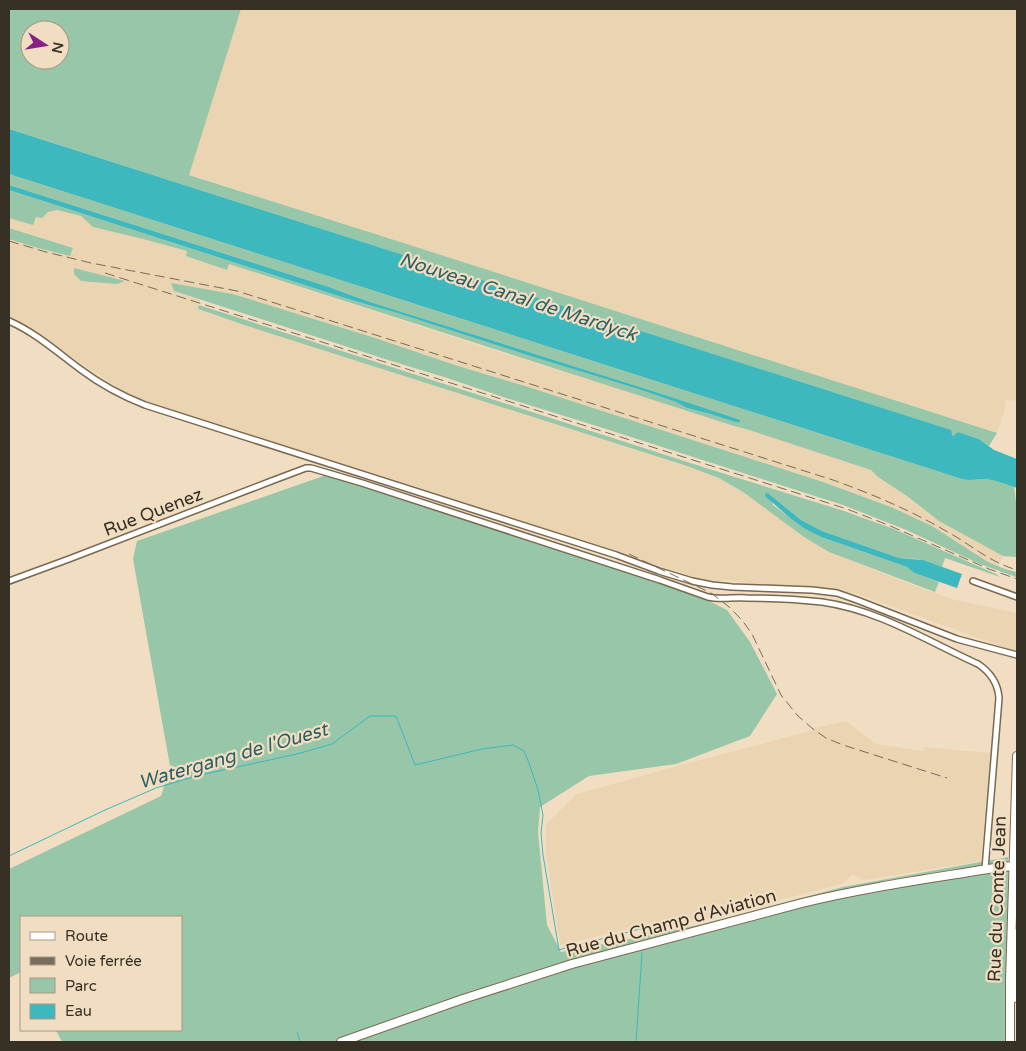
<svg xmlns="http://www.w3.org/2000/svg" width="1026" height="1051" font-family="'Varela Round',sans-serif">
  <style>
    .built { fill: #ead4b1 }
    .green { fill: #98c6a8; fill-rule: evenodd }
    .water { fill: #3db8bf }
    .lines { fill: none; stroke-linecap: round; stroke-linejoin: round }
    .stream { stroke: #3db8bf; stroke-width: 1 }
    .street-casing { stroke: #79694f; stroke-width: 8 }
    .secondary-casing { stroke: #79694f; stroke-width: 10 }
    .street { stroke: #fff; stroke-width: 5 }
    .secondary { stroke: #fff; stroke-width: 8 }
    .rail { stroke: #786c5c; stroke-width: 1; stroke-dasharray: 10 5; stroke-linecap: butt }
    .labels { text-anchor: middle; dominant-baseline: central; stroke-width: 4.5; stroke-linejoin: round; paint-order: stroke }
    .street-label { font-size: 18px; fill: #373025; stroke: #f1dec2 }
    .water-label { font-size: 19px; font-style: italic; fill: #2d5f63; stroke: #f1dec2 }
  </style>
  <rect width="100%" height="100%" fill="#f1dec2"/>
  <!-- built -->
  <path class="built" d="M 241,9 L 1017,9 L 1017,401 L 1006,400 L 1005,404 L 1006,407 L 997,433 L 391,239 L 188,174 Z
    M 57,210 L 81,216 L 93,227 L 143,239 L 187,251 L 186,256 L 227,269 L 229,264 L 483,347 L 600,383 L 731,425 L 749,430 L 871,470 L 878,477 L 907,496 L 939,521 L 1003,556 L 998,566 L 988,562 L 932,526 L 891,507 L 823,482 L 525,386 L 458,366 L 372,337 L 233,294 L 171,283 L 174,291 L 200,299 L 198,310 L 244,325 L 684,465 L 719,478 L 743,492 L 804,537 L 829,552 L 910,584 L 955,600 L 1017,613 L 1017,652 L 857,594 L 826,588 L 805,586 L 759,585 L 730,580 L 705,581 L 399,481 L 164,408 L 130,395 L 116,387 L 35,332 L 9,318 L 9,239 L 34,247 L 70,256 L 73,248 L 9,228 L 9,218 L 16,220 L 35,217 L 48,212 Z
    M 846,721 L 876,744 L 923,751 L 925,747 L 990,753 L 981,861 L 865,880 L 852,875 L 842,884 L 698,921 L 663,921 L 560,945 L 546,854 L 546,824 L 577,794 L 685,764 L 810,731 L 816,728 Z"/>
  <!-- green -->
  <path class="green" d="M 9,9 L 241,9 L 189,175 L 391,239 L 997,433 L 989,446 L 979,439 L 958,432 L 953,436 L 951,435 L 950,430 L 9,129 ZM 30,30 L 60,30 L 60,60 L 30,60 Z
    M 9,174 L 962,479 C 970,481 978,479 986,479 C 996,480 1005,484 1014,487 L 1016,502 L 1016,557 L 1003,556 L 939,521 L 907,496 L 878,477 L 871,470 L 749,430 L 731,425 L 229,264 L 227,270 L 186,256 L 187,251 L 143,239 L 93,227 L 81,216 L 57,210 L 48,212 L 42,218 L 36,217 L 33,225 L 9,218 L 9,190 L 348,299 L 397,313 L 527,355 L 638,389 L 676,402 L 687,408 L 710,414 L 735,422 L 740,421 L 662,394 L 367,301 L 329,287 L 9,185 Z
    M 9,228 L 73,248 L 70,256 L 34,247 L 9,239 Z
    M 74,268 L 125,281 L 117,284 L 81,281 L 74,274 Z
    M 171,283 L 233,294 L 372,337 L 458,366 L 525,386 L 823,482 L 891,507 L 932,526 L 988,562 L 1005,569 L 1016,572 L 1016,577 L 980,564 L 904,529 L 843,505 L 603,428 L 506,398 L 447,378 L 388,360 L 174,291 Z
    M 199,305 L 706,468 L 844,511 L 894,529 L 996,574 L 1000,577 L 945,558 L 942,567 L 918,559 L 899,558 L 822,531 L 801,520 L 769,494 L 773,505 L 805,529 L 821,537 L 907,567 L 914,573 L 939,582 L 935,592 L 829,552 L 804,537 L 743,492 L 719,478 L 684,465 L 244,325 L 198,309 Z
    M 332,473 L 411,497 L 496,530 L 678,589 L 709,601 L 727,610 L 750,642 L 777,694 L 750,736 L 676,764 L 589,776 L 540,807 L 538,832 L 547,925 L 561,952 L 640,937 L 702,924 L 843,887 L 1008,857 L 1007,1042 L 62,1042 L 56,1030 L 181,1030 L 181,917 L 21,917 L 21,972 L 9,978 L 9,869 L 161,796 L 170,766 L 133,559 L 137,541 Z"/>
  <!-- water -->
  <path class="water" d="M 9,129 L 951,430 L 952,435 L 953,436 L 958,432 L 979,439 L 994,450 L 1017,459 L 1017,488 C 1007,485 996,480 986,479 C 978,479 970,481 962,479 L 9,174 Z
    M 9,185 L 329,287 L 367,301 L 662,394 L 740,420 L 740,422 L 735,422 L 710,414 L 687,408 L 676,402 L 638,389 L 527,355 L 397,313 L 348,299 L 9,190 Z
    M 766,493 L 769,494 L 801,520 L 822,531 L 899,558 L 923,560 L 962,574 L 957,588 L 914,573 L 907,567 L 821,537 L 805,529 L 790,518 L 765,496 Z"/>
  <g class="lines">
    <!-- stream -->
    <path class="stream" d="M 9,585 L 287,478
      M 9,856 L 105,810 L 156,788 L 196,776 L 297,754 L 332,744 L 370,716 L 396,716 L 415,765 L 482,749 L 513,745 L 524,751 L 529,763 L 538,790 L 543,815 L 541,833 L 543,855 L 559,950 L 565,948
      M 578,945 L 640,929 L 642,931 L 642,938
      M 297,1032 L 300,1042
      M 636,1042 L 642,953"/>
    <!-- street casing -->
    <g class="street-casing">
      <path id="street" d="M 9,321 C 36,333 57,352 80,369 C 100,384 122,396 145,405 L 616,555 L 659,571 L 692,581 L 712,585 L 732,587 L 812,590 L 837,593 L 857,600 L 957,639 L 1017,655
        M 9,581 L 69,559 L 274,480 L 306,468 L 311,468 L 362,483 L 660,580 L 708,597 C 720,600 733,597 746,598 C 771,598 797,599 822,602 C 879,610 927,641 978,664 C 990,672 998,684 999,698 L 985,869
        M 973,581 L 1017,597"/>
    </g>
    <!-- secondary casing -->
    <g class="secondary-casing">
      <path id="secondary" d="M 1014,998 L 1017,933
        M 341,1042 L 463,999 L 572,964 L 802,903 C 867,887 934,878 1000,867 L 1017,866
        M 1010,1042 L 1010,981 L 1017,756"/>
    </g>
    <!-- street -->
    <use href="#street" class="street"/>
    <!-- secondary -->
    <use href="#secondary" class="secondary"/>
    <!-- rail -->
    <path class="rail" d="M 9,241 L 46,252 L 91,263 L 237,291 L 833,480 C 872,494 910,510 946,531 C 972,545 987,561 1017,570
      M 105,273 L 847,509 L 888,525 L 989,569 L 1017,579
      M 629,554 L 711,593 L 728,606 L 742,620 L 752,634 L 781,695 L 798,716 L 813,729 L 826,738 L 843,745 L 947,778"/>
  </g>
  <g class="labels">
    <!-- street labels -->
    <g class="street-label">
      <text transform="translate(153 512) rotate(-21)">Rue Quenez</text>
      <text transform="translate(997 899) rotate(-88)">Rue du Comte Jean</text>
      <text transform="translate(671 923) rotate(-15)">Rue du Champ d'Aviation</text>
    </g>
    <!-- water labels -->
    <g class="water-label">
      <text transform="translate(518 297) rotate(18)">Nouveau Canal de Mardyck</text>
      <text transform="translate(233 756) rotate(-16)">Watergang de l'Ouest</text>
    </g>
  </g>
  <!-- border -->
  <rect width="1026" height="1051" fill="none" stroke="#373025" stroke-width="20"/>
  <!-- legend -->
  <rect x="20" y="916" width="162" height="115" fill="#f1dec2" stroke="#a79883"/>
  <rect x="30" y="932" width="25" height="8" fill="#ffffff" stroke="#a79883"/>
  <text x="65" y="941" font-size="15" fill="#373025">Route</text>
  <rect x="30" y="957" width="25" height="8" fill="#786c5c" stroke="#a79883"/>
  <text x="65" y="966" font-size="15" fill="#373025">Voie ferrée</text>
  <rect x="30" y="978" width="25" height="15" fill="#98c6a8" stroke="#a79883"/>
  <text x="65" y="991" font-size="15" fill="#373025">Parc</text>
  <rect x="30" y="1004" width="25" height="15" fill="#3db8bf" stroke="#a79883"/>
  <text x="65" y="1016" font-size="15" fill="#373025">Eau</text>
  <!-- north arrow -->
  <g transform="translate(45 45) rotate(102)"><circle r="24" fill="#f1dec2" stroke="#a79883"/>
  <path d="M0-4L9 19L0 12L-9 19Z" fill="#872087"/>
  <text y="-8" font-size="14" font-weight="bold" text-anchor="middle" fill="#373025">N</text>
  </g>
</svg>
